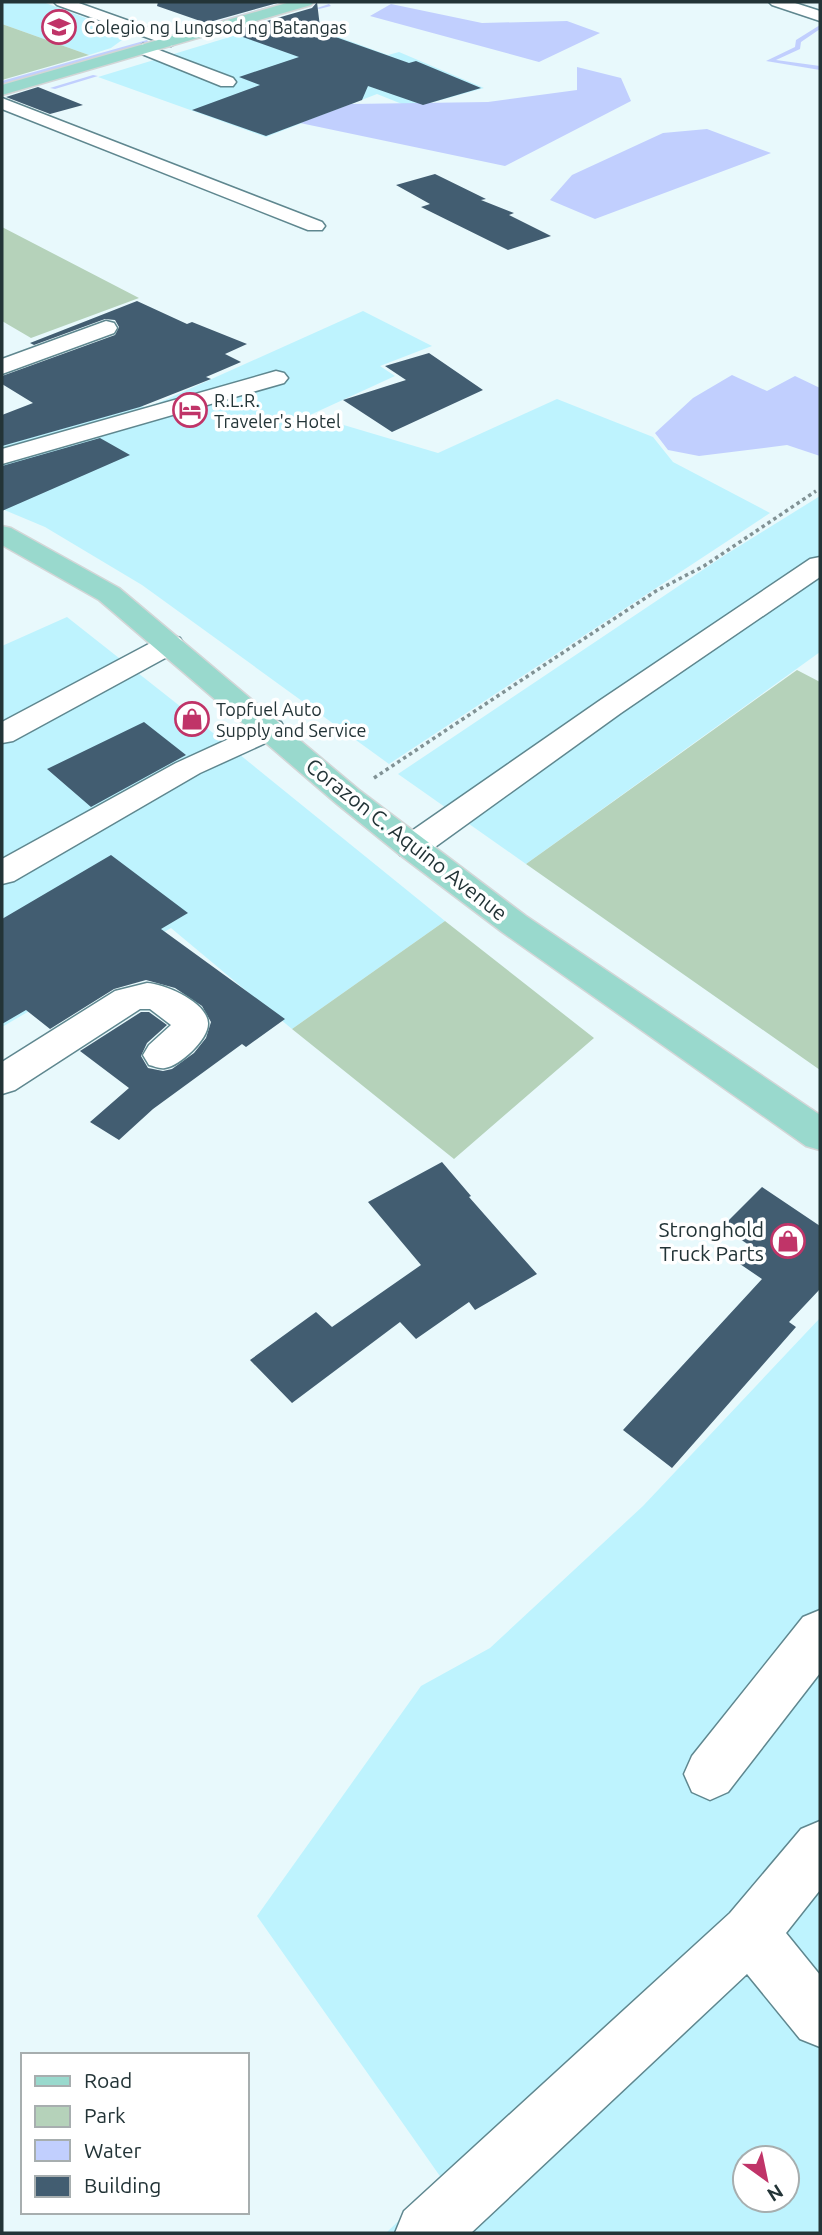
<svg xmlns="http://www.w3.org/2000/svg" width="822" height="2235" font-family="Ubuntu,sans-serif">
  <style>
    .built { fill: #bef3fe; fill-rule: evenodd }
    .green { fill: #b5d2ba }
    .water { fill: #c1cffe }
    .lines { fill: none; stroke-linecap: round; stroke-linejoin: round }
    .stream { fill: #c1cffe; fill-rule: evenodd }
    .building { fill: #425d71 }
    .minor-casing { stroke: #5f878f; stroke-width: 3 }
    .major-casing { stroke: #d3d6d7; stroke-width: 3 }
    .path { stroke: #819295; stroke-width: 3.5; stroke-dasharray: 3.5 3.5; stroke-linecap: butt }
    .minor { fill: #fff; fill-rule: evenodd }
    .major { fill: #99d9cd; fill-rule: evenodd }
    .labels { text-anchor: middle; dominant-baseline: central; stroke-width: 7; stroke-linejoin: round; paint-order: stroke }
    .far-poi-label { font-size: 18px; fill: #233437; stroke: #fff; text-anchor: start }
    .street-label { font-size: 21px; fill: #233437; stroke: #fff }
    .poi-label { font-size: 21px; fill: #233437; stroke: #fff; text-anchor: end }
  </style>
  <rect width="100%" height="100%" fill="#e8f9fc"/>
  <!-- built -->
  <path class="built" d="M 2,2 L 43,2 L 115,29 L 122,40 L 111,48 L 89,55 L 2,24 Z
    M 289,19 L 388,55 L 399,52 L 484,88 L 412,108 L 377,94 L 266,137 L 98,77 Z
    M 363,311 L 432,346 L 380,366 L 395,376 L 310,415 L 438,453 L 557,399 L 653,437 L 673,462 L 770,513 L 389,764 L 142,585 L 45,527 L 2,509 L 2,416 L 106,392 L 147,408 Z
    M 820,496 L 820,652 L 526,864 L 398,774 L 725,555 Z
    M 67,617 L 176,703 L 445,921 L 292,1029 L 171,928 L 2,1027 L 2,646 Z
    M 820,1318 L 820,2233 L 386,2233 L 442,2179 L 257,1916 L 421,1686 L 490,1648 L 643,1506 ZM 745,2158 L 787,2158 L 787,2200 L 745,2200 Z"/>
  <!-- green -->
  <path class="green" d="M 2,24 L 89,55 L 2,80 Z
    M 2,227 L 139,298 L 31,338 L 2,321 Z
    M 797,670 L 820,682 L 820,1070 L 526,864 Z
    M 445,921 L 594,1038 L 454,1159 L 292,1029 Z"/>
  <!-- water -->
  <path class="water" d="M 391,4 L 482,23 L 567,21 L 600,33 L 539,62 L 370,16 Z
    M 577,67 L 621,78 L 631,101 L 505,166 L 300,123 L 351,104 L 488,102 L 577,90 Z
    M 707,129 L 771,153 L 595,219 L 550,200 L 572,175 L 663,133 Z
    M 732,375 L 767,391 L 795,376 L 820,388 L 820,456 L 787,445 L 699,456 L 668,450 L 655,433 L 693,398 Z"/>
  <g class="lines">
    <!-- stream -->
    <path class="stream" d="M 285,2 L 292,2 L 181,34 L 176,33 Z
      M 329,4 L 331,6 L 319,9 L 317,8 Z
      M 820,25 L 820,29 L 801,42 L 800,49 L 776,60 L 820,66 L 820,70 L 766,61 L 795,47 L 796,40 Z
      M 147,40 L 149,43 L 2,85 L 2,81 Z
      M 93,75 L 98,76 L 55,89 L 50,88 Z"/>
  </g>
  <!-- building -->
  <path class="building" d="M 158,2 L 281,2 L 206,23 L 157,6 Z
    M 317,2 L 320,27 L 313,29 L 409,63 L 416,61 L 481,88 L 423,105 L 368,86 L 362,100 L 266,136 L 192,110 L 260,85 L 239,77 L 299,57 L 229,32 L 312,8 Z
    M 38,87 L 83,105 L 50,114 L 6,97 Z
    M 435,174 L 486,199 L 481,200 L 514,213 L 509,215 L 551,236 L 508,250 L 421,207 L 430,204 L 396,185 Z
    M 137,301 L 187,324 L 192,322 L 247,344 L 225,354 L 241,362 L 206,377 L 211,379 L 140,407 L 2,446 L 2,415 L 33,403 L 2,384 L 2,376 L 115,335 L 119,327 L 115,320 L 105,319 L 34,345 L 30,343 Z
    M 429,353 L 483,390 L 392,432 L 343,400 L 406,380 L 385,366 Z
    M 100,438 L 130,455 L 2,511 L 2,466 Z
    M 144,722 L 186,755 L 91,807 L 47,769 Z
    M 111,855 L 188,913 L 161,929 L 285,1019 L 246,1047 L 242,1044 L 153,1109 L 119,1140 L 90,1122 L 129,1088 L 80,1051 L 141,1012 L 149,1012 L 167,1025 L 147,1043 L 141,1056 L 148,1068 L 163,1071 L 172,1069 L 194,1053 L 206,1038 L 211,1022 L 202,1006 L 175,988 L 146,980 L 114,989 L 50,1029 L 26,1010 L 2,1024 L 2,919 Z
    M 442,1162 L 471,1196 L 469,1197 L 537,1274 L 475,1310 L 469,1302 L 416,1339 L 400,1322 L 292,1403 L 250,1360 L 316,1312 L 332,1327 L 421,1265 L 368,1202 Z
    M 762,1187 L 820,1226 L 820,1289 L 789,1322 L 796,1327 L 672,1468 L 623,1430 L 762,1279 L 737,1262 L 752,1247 L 722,1227 Z"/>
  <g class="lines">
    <!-- minor casing -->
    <g class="minor-casing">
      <path id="minor" d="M 54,2 L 76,2 L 177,38 L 179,41 L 171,46 L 165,44 L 57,5 Z
        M 769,2 L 792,2 L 820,11 L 820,21 L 772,5 Z
        M 143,44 L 233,78 L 236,82 L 233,86 L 221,86 L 137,52 L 135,49 Z
        M 2,98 L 322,222 L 325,226 L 322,230 L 308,230 L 2,109 Z
        M 106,321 L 114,323 L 117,328 L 114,333 L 2,374 L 2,359 Z
        M 276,371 L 284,373 L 288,378 L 284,383 L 2,464 L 2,449 Z
        M 820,557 L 820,577 L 621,713 L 424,855 L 412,858 L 400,855 L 396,847 L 400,839 L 599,701 L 810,559 Z
        M 170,635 L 180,638 L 184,644 L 180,650 L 13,741 L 2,743 L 2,722 L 160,638 Z
        M 270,720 L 281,722 L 285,729 L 281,736 L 200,773 L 14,881 L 2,884 L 2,859 L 176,763 Z
        M 147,983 C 165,984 207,1002 208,1023 C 209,1039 180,1066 165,1068 C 159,1069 154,1066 149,1065 L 143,1055 L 149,1045 L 171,1025 L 150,1009 L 140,1009 L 15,1090 L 2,1094 L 2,1062 L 115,991 Z
        M 820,1610 L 820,1673 L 728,1792 L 710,1800 L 692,1792 L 684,1774 L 692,1756 L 803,1617 Z
        M 820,1821 L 820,1890 L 786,1933 L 820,1975 L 820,2047 L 800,2039 L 747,1974 L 471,2233 L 395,2233 L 404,2211 L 730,1913 L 801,1829 Z"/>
    </g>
    <!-- major casing -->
    <g class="major-casing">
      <path id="major" d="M 290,2 L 314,2 L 311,5 L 2,95 L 2,85 Z
        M 2,526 L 11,528 L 119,588 L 359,790 L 424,839 L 526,916 L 820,1115 L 820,1150 L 806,1146 L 502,932 L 400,855 L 337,804 L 99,600 L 2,545 Z"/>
    </g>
    <!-- path -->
    <path class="path" d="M 374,778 L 656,591 L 704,566 L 816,491"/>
    <!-- minor -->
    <use href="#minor" class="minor"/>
    <!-- major -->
    <use href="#major" class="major"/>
  </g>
  <!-- icons -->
  <defs>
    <g id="university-ring" transform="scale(1.75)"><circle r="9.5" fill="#fff" stroke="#c03468" stroke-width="1.5"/><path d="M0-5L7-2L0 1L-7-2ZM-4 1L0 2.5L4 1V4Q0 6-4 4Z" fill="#c03468"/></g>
    <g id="hotel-ring" transform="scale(1.75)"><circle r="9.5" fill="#fff" stroke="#c03468" stroke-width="1.5"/><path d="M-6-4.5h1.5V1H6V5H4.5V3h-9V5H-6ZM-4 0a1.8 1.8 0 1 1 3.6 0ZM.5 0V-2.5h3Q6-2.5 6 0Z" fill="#c03468"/></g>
    <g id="shop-ring" transform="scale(1.75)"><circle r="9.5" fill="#fff" stroke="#c03468" stroke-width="1.5"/><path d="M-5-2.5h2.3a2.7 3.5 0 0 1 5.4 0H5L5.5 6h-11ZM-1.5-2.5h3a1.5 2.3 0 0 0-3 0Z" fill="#c03468"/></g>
  </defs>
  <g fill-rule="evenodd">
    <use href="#university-ring" x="59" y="27"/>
    <use href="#hotel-ring" x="190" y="410"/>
    <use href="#shop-ring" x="192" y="719"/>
    <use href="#shop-ring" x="788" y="1241"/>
  </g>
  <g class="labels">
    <!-- far-poi labels -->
    <g class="far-poi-label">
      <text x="84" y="27">Colegio ng Lungsod ng Batangas</text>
      <text x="214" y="400">R.L.R.<tspan x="214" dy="21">Traveler's Hotel</tspan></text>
      <text x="216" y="709">Topfuel Auto<tspan x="216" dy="21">Supply and Service</tspan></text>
    </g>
    <!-- street labels -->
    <g class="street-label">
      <text transform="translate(407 839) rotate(38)">Corazon C. Aquino Avenue</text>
    </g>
    <!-- poi labels -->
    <g class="poi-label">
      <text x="764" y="1229">Stronghold<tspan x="764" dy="24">Truck Parts</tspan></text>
    </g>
  </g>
  <!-- border -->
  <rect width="822" height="2235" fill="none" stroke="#233437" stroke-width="7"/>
  <!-- legend -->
  <rect x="21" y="2053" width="228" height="161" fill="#ffffff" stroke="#a7aeaf" stroke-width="2"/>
  <rect x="35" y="2076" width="35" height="10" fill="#99d9cd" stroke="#a7aeaf" stroke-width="2"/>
  <text x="84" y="2088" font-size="21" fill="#233437">Road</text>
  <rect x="35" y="2106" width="35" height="21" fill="#b5d2ba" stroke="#a7aeaf" stroke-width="2"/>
  <text x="84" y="2123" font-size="21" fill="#233437">Park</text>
  <rect x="35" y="2140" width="35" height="21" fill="#c1cffe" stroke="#a7aeaf" stroke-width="2"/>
  <text x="84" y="2158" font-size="21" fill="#233437">Water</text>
  <rect x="35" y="2176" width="35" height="21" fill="#425d71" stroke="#a7aeaf" stroke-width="2"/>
  <text x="84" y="2193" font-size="21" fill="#233437">Building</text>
  <!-- north arrow -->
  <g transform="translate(766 2179) rotate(147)"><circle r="33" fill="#ffffff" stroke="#a7aeaf" stroke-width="2"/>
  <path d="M0-5L12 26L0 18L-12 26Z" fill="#c03468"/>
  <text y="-10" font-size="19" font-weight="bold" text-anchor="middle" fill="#233437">N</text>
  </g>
</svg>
